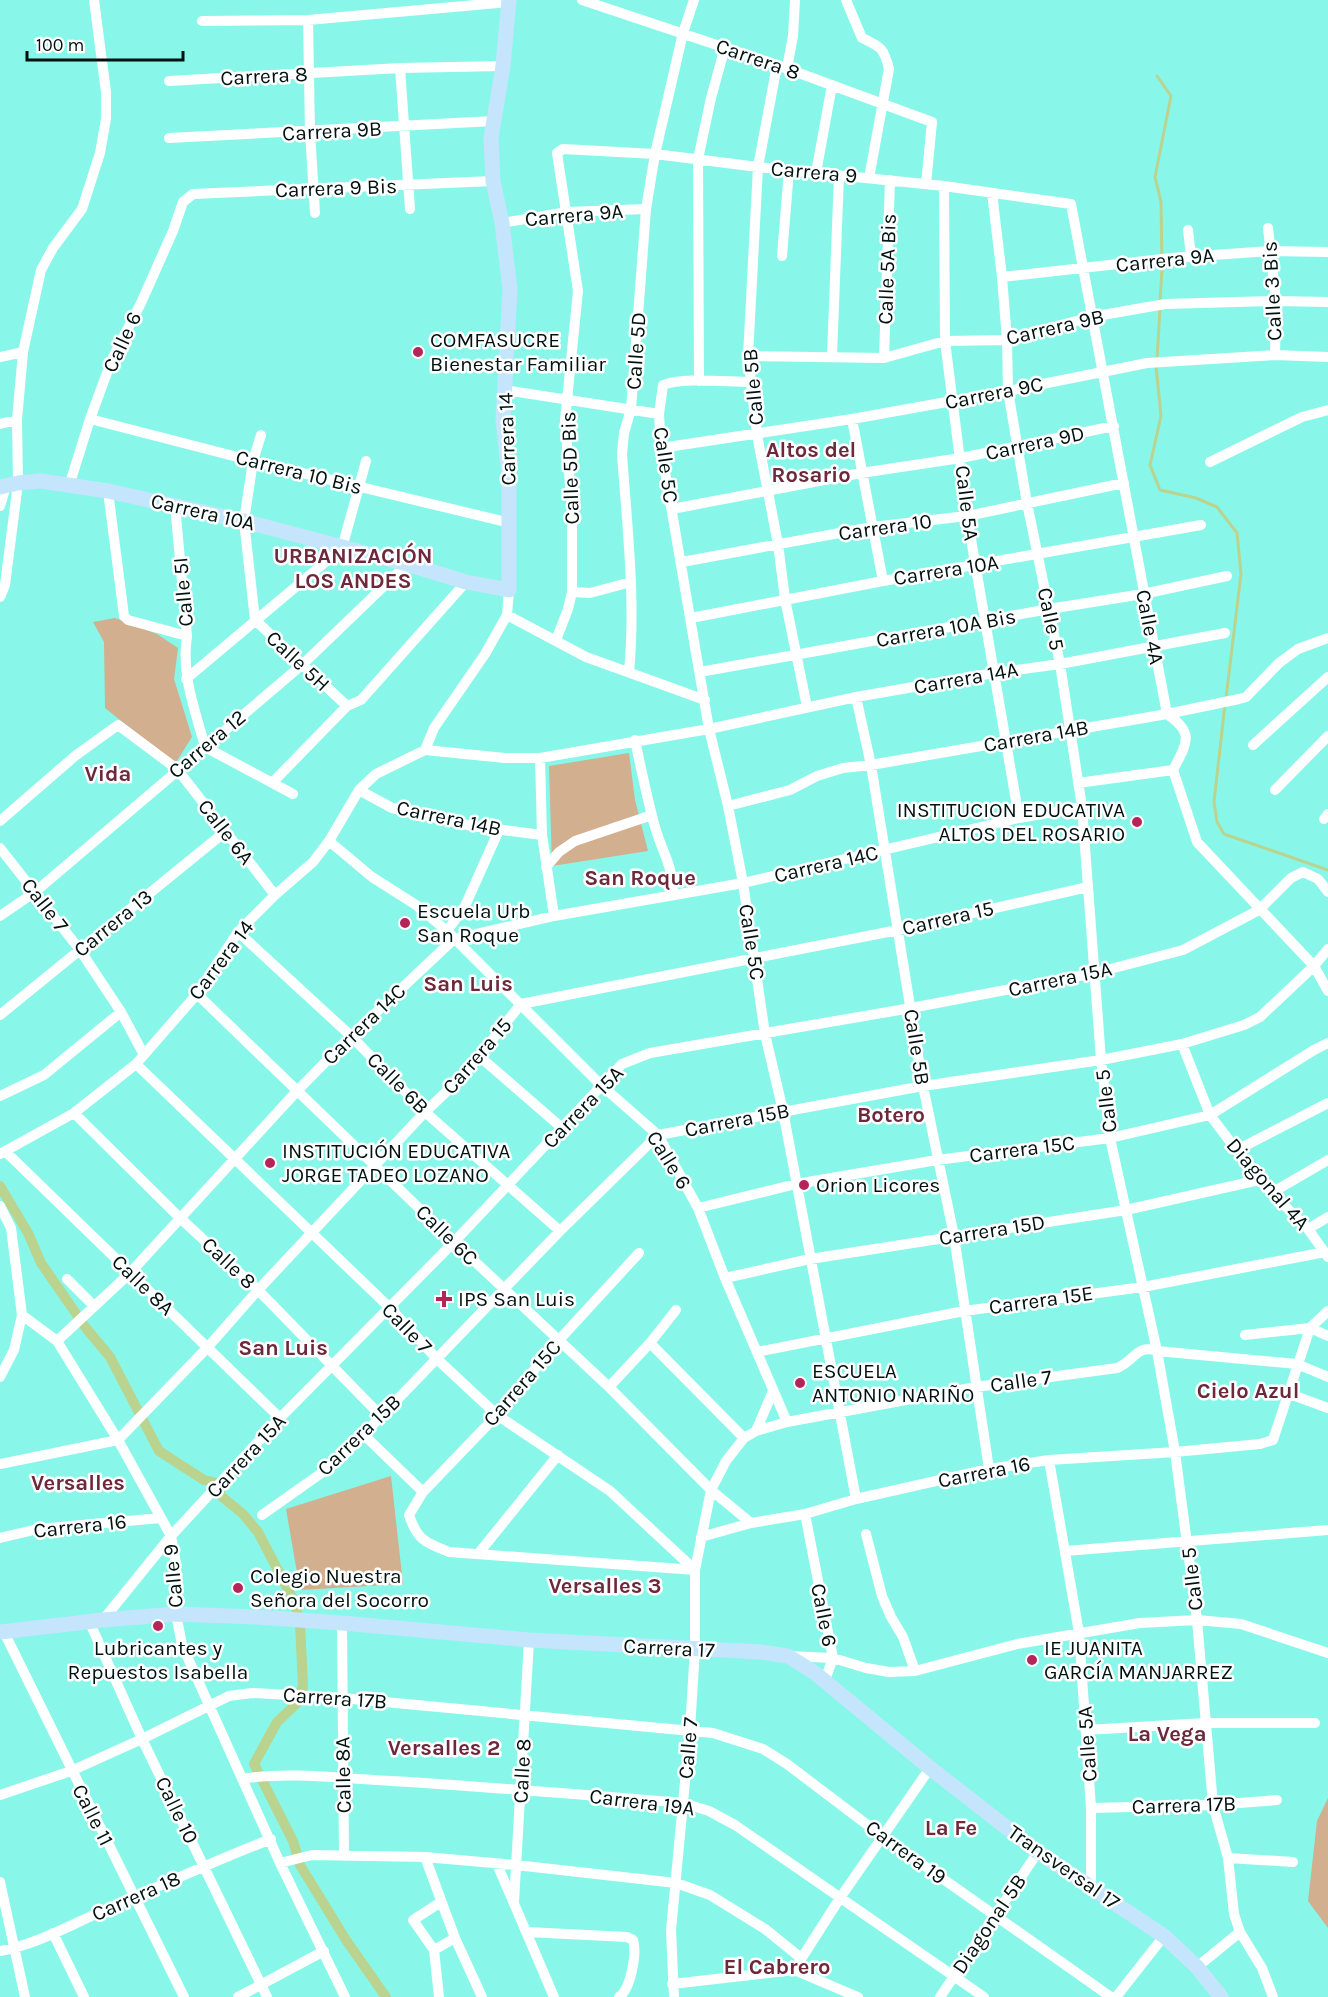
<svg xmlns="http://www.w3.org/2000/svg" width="1328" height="1997" font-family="Karla,sans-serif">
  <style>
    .green { fill: #d1af8f }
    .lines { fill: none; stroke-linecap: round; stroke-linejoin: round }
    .stream { stroke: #bad38f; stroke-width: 3 }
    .canal { stroke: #bad38f; stroke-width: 10 }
    .street { stroke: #fff; stroke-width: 10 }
    .secondary { stroke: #c5e5fc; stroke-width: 15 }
    .poi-dot { fill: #b42559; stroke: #fff; stroke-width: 2 }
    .labels { text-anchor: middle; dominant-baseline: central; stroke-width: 5; stroke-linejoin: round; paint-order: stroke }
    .street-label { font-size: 21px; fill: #00120f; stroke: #fff }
    .poi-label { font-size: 21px; fill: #00120f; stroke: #fff; text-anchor: start }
    .neighbourhood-label { font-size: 22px; font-weight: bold; fill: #6d283c; stroke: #fff }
  </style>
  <rect width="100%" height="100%" fill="#88f7e9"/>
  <!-- green -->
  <path class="green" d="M 115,618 L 157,634 L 178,648 L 174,679 L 192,737 L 175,764 L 105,708 L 104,642 L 93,622 Z
    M 629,753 L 635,800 L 648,851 L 552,866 L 549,766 Z
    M 391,1476 L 403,1584 L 300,1590 L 286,1509 Z
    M 1328,1798 L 1328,1928 L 1308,1901 L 1317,1821 Z"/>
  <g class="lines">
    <!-- stream -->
    <path class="stream" d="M 1157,76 L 1171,96 L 1155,177 L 1161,202 L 1162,268 L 1160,302
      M 1157,359 L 1160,309
      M 1156,366 L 1161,416 L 1150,465 L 1160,490 L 1196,498 L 1217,507 L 1237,533 L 1241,574 L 1226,698
      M 1225,704 L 1214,802 L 1217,822 L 1224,834 L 1328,870"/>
    <!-- canal -->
    <path class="canal" d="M 0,1186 L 28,1233 L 41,1263 L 86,1328 L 110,1357 L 159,1451 L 204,1480 L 217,1483 L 221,1496 L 243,1514 L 258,1532 L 295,1603 L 300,1624 L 303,1686 L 297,1703 L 277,1722 L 254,1764 L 293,1841 L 300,1865 L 346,1940 L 386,1997"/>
    <!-- street -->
    <path class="street" d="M 582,0 L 777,65 L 932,122 L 926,184
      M 846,0 L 862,38 C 881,47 884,48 889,69 L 869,178
      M 308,20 L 310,132 L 315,213
      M 202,21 L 308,20 L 509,2
      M 777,65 L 758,167 L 748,356 L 757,435 L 778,544 L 785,599 L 807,707
      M 400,68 L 410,209
      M 787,68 L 793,36 L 795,0
      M 169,81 L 400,68 L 503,66
      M 169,138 L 494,121
      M 816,173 L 832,85
      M 944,186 L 945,341 L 967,516 L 1019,818
      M 992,193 L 1002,277 L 1007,340 L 1008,391 L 1027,503 L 1060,664 L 1082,807 L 1101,1060 L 1110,1138 L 1157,1351 L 1175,1452 L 1197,1620 L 1213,1805 L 1228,1858 L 1234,1914 L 1240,1932 L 1262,1968 L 1273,1997
      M 502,223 L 567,212 L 646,209
      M 1268,228 L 1276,301 L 1275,355
      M 1188,230 L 1191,256
      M 782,256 L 789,170
      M 1002,277 L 1171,258 L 1270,251 L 1328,252
      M 748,356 L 884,358 L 945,341 L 1007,340 L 1091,317 L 1165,304 L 1276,301 L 1328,302
      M 832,356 L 839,175
      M 0,357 L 23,352
      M 884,358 L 890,180
      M 699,381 L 698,159 L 711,98 L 725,47
      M 750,382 C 727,382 682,377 663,385 L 659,414 L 661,448 L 709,729 L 728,806 L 743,883 L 765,1034 L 783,1111 L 856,1499
      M 505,390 L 659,414
      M 90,419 L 253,461 L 510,523
      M 852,419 L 883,581
      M 0,424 L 17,420
      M 261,435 L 253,461 L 244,521 L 255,620 L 347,706
      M 661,448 L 852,419 L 1008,391 L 1147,363 L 1275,355 L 1328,357
      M 1210,462 L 1302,417 L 1328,410
      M 69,486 L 90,419 L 112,359 L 141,303 L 173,231 L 183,202 L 193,194 L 493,181
      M 108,491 L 124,616 L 128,620 L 187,636
      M 175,505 L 187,636 C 181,676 195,709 205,747 L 293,794
      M 0,506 L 6,486
      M 672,509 L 861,473 L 961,458 L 1114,426
      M 682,562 L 872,527 L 967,516 L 1124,483
      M 572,592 L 590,593 L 631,582
      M 0,597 L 5,585 L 18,483 L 17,420 L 23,352 L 41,270 L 53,248 L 82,209 L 100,153 L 106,119 L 106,92 L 94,0
      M 507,615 L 586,657 L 705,700
      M 691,618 L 883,581 L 1201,525
      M 556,640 L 568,609 L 572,592 L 572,510 L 565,420 L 578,291 L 557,153 L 563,149 L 655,154 L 758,167 L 944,186 L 1071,204 L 1167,714 C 1195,733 1187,743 1173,770 L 1197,842 L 1314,966 L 1328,991
      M 629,672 C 636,599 627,526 622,454 L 624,433 L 631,409 L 646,209 L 655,154 L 683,33 L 694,0
      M 700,672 L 1049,609 L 1143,594 L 1227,576
      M 186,679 L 342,548 L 366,461
      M 856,697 L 871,765 L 923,1086 L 954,1236 L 989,1469
      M 635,740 C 641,769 647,798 655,827 C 662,852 673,865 673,894
      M 1253,745 L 1328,677
      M 425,750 L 434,728 L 485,654 L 507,615 L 509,590
      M 540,758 L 542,835 L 554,916
      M 272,783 L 347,706 L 361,700 L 466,582
      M 1078,783 L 1173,770
      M 359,790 L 392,808 L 472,826 L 542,835
      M 1275,790 L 1328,736
      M 728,806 L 790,790 L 817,776 L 843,768 L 871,765 L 1167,714 L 1239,699 L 1246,697 L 1279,663 L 1298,649 L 1328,638
      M 1324,819 L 1328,814
      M 0,821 L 75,756 L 118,725 L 177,769 L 275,895
      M 329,841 L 372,877 L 416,905 L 447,931 L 601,1085 L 658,1135 L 698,1208 L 725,1278 L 787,1422
      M 0,848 L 80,950 L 121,1012 L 144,1055
      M 546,867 L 559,852 L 575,841 L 652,815
      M 0,916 L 35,892 L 303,664 L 407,564
      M 447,931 L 465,906 L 499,830
      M 238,932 L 351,1036 L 425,1112 L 560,1231
      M 197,994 L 454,1242 L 609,1387 L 711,1490 L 751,1523
      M 0,1015 L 226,831
      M 1182,1044 L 1210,1115 L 1259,1180 L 1308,1229 L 1328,1257
      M 479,1056 L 562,1128
      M 136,1064 L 390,1308 L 437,1359 L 497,1415 L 610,1491 L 695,1570
      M 0,1096 L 44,1075 L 121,1012
      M 74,1113 L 179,1217 L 258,1290 L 381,1416
      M 1237,1150 L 1328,1103
      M 6,1152 L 280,1418
      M 0,1154 L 74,1113 L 136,1064 L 197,994 L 238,932 L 275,895 L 313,862 L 329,841 L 359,790 L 376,774 L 425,750 L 505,758 L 540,758 L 709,729 L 856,697 L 994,673 L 1060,664 L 1225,633
      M 1273,1192 L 1328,1160
      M 0,1206 L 11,1228 L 22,1315 L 14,1350 L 0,1377
      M 698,1208 L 796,1184 L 937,1160 L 1110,1138 L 1210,1115 L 1314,1050 L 1328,1043
      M 1308,1229 L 1328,1217
      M 639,1253 L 558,1341 L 497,1415 L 423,1492 L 409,1515 C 417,1540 426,1543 449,1552 L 695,1570
      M 725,1278 L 810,1259 L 1126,1210 L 1259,1180
      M 67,1279 L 94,1306
      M 22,1315 L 57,1341 L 118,1440 L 171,1536 L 176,1563 L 176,1614 L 182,1645 L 280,1863 L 345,1997
      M 1245,1335 L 1310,1328 L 1328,1336
      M 57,1341 L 130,1273 L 297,1091 L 351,1036 L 454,939 L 554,916 L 743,883 L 1019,818 L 1082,807
      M 650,1343 L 744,1438
      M 757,1352 L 964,1311 L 1143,1287 L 1325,1252
      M 609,1387 L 650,1343 L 676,1310
      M 1287,1393 L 1328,1408
      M 756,1431 L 773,1391
      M 363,1434 L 423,1492
      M 1049,1460 L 1079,1633 L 1091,1808 L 1091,1886
      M 0,1464 L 118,1440 L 207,1348 L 258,1290 L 425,1112 L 464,1075 L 521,1004 L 898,930 L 1088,887
      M 805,1514 L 833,1658 L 825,1680
      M 262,1515 L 337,1462 L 560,1231 L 658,1135 L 923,1086 L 1101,1060 L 1182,1044 L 1244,1025 L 1260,1017 L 1314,966 L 1328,949
      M 866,1534 L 882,1596 L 891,1617 L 903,1637 L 915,1671
      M 701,1537 L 751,1523 L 805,1514 L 856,1499 L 989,1469 L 1049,1460 L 1175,1452 L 1260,1444 L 1273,1440 L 1310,1328 L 1328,1311
      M 0,1538 L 38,1529 L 161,1518
      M 1065,1551 L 1328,1530
      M 478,1554 L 558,1455
      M 103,1620 L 171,1536 L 280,1418 L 454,1242 L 622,1064 L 650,1053 L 911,1008 L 1095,973 L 1183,950 L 1259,910 L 1291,878 L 1303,872 L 1318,879 L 1328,892
      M 89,1621 L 142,1739 L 267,1997
      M 342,1623 L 344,1856
      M 4,1632 L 184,1997
      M 788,1656 L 833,1658 L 866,1668 L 889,1672 L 915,1671 L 1017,1644 L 1140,1623 L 1197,1620 L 1241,1624 L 1328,1653
      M 1086,1730 L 1205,1723 L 1315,1723
      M 242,1779 C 288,1771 345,1779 392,1781 C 489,1787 586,1795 683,1803 L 709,1811 L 735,1825 L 984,1997
      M 0,1795 L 71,1771 L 142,1739 L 229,1696 L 252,1693 L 342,1698 L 713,1733 L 763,1749 L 787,1764 L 882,1836 L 1111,1997
      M 1091,1808 L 1213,1805 L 1277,1800
      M 425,1857 L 455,1938 L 482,1997
      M 1228,1858 L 1293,1862
      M 280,1863 L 312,1855 L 425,1857 L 516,1865 L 676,1883 L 710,1895 L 765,1929 L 801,1958
      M 497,1864 L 554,1997
      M 0,1882 L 25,1997
      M 514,1902 L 529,1640
      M 527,1932 L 627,1937 L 633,1940 C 637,1953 631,1989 619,1997
      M 53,1933 L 84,1997
      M 434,1950 L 455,1938
      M 0,1951 C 34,1945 67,1927 98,1913 C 155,1888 212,1862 271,1839
      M 1197,1967 L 1240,1932
      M 794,1970 L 840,1898 L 930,1768
      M 672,1984 L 794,1970 L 858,1997
      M 238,1997 L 324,1951
      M 439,1997 L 434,1950 L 413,1920 L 441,1902
      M 674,1997 L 671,1930 L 690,1729 L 695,1649 L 695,1570 L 711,1490 L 726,1461 L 744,1438 L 756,1431 L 787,1422 L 976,1387 L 1117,1368 C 1135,1361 1136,1344 1157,1351 L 1297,1364 L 1328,1377
      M 940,1997 L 1038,1852
      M 1116,1997 L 1164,1936"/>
    <!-- secondary -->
    <path class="secondary" d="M 0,487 L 18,483 L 41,481 L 108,491 L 244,521 L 407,564 L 466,582 L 509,590 L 509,475 L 503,420 L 510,289 L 502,223 L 493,181 L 491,138 L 503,66 L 509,0
      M 0,1632 L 103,1620 L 176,1614 L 257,1617 L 342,1623 L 529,1640 L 761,1652 L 788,1656 L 815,1673 L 930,1768 L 1038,1852 L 1164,1936 L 1197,1967 L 1221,1997"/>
  </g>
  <!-- markers -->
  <g class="poi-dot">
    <circle cx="418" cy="352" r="6"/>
    <circle cx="1137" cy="822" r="6"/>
    <circle cx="405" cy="923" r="6"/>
    <circle cx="270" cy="1163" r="6"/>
    <circle cx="804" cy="1185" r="6"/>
    <path d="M441 1290h6v6h6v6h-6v6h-6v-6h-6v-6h6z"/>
    <circle cx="800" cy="1383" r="6"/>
    <circle cx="238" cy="1588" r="6"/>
    <circle cx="158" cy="1626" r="6"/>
    <circle cx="1032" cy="1660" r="6"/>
  </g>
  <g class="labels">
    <!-- street labels -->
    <g class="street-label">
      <text transform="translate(758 59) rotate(19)">Carrera 8</text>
      <text transform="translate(264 76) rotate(-3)">Carrera 8</text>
      <text transform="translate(332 131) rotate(-3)">Carrera 9B</text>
      <text transform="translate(814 172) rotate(5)">Carrera 9</text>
      <text transform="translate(336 188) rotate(-2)">Carrera 9 Bis</text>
      <text transform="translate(574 215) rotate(-5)">Carrera 9A</text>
      <text transform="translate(1165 260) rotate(-6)">Carrera 9A</text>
      <text transform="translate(887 269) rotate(-88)">Calle 5A Bis</text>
      <text transform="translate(1272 291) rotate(-93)">Calle 3 Bis</text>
      <text transform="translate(1055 327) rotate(-13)">Carrera 9B</text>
      <text transform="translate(122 342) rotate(-65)">Calle 6</text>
      <text transform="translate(636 351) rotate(-86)">Calle 5D</text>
      <text transform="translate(753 387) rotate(-95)">Calle 5B</text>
      <text transform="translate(994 393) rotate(-11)">Carrera 9C</text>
      <text transform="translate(507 439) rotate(-92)">Carrera 14</text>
      <text transform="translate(1035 443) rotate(-12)">Carrera 9D</text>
      <text transform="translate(666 465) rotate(82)">Calle 5C</text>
      <text transform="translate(570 468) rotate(-92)">Calle 5D Bis</text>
      <text transform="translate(299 472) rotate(14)">Carrera 10 Bis</text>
      <text transform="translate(967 503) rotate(83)">Calle 5A</text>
      <text transform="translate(203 512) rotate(13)">Carrera 10A</text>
      <text transform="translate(885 527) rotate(-8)">Carrera 10</text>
      <text transform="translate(946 570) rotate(-9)">Carrera 10A</text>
      <text transform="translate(183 592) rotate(-95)">Calle 5I</text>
      <text transform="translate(1051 619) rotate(78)">Calle 5</text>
      <text transform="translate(1150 627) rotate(79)">Calle 4A</text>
      <text transform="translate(946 628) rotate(-10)">Carrera 10A Bis</text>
      <text transform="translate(298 661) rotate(43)">Calle 5H</text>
      <text transform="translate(966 678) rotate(-10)">Carrera 14A</text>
      <text transform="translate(1036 736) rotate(-10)">Carrera 14B</text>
      <text transform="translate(207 744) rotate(-40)">Carrera 12</text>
      <text transform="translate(449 818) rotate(12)">Carrera 14B</text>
      <text transform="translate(226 832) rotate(52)">Calle 6A</text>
      <text transform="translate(826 864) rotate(-13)">Carrera 14C</text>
      <text transform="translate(45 905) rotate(52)">Calle 7</text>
      <text transform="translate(948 918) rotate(-13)">Carrera 15</text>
      <text transform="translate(113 923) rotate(-39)">Carrera 13</text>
      <text transform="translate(752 942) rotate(81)">Calle 5C</text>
      <text transform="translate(221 960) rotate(-53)">Carrera 14</text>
      <text transform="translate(1060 979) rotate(-12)">Carrera 15A</text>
      <text transform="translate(364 1024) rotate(-44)">Carrera 14C</text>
      <text transform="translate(917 1047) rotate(81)">Calle 5B</text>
      <text transform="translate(477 1056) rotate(-49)">Carrera 15</text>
      <text transform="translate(398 1083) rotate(45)">Calle 6B</text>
      <text transform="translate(1106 1101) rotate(-97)">Calle 5</text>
      <text transform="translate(583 1107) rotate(-46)">Carrera 15A</text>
      <text transform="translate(737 1120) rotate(-11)">Carrera 15B</text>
      <text transform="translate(1022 1149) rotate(-7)">Carrera 15C</text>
      <text transform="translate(669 1160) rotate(58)">Calle 6</text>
      <text transform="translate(1268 1184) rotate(49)">Diagonal 4A</text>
      <text transform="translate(992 1230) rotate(-9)">Carrera 15D</text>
      <text transform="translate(447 1235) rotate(44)">Calle 6C</text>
      <text transform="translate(229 1263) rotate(43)">Calle 8</text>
      <text transform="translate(143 1285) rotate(44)">Calle 8A</text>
      <text transform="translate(1041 1300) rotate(-8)">Carrera 15E</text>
      <text transform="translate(407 1328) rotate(46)">Calle 7</text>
      <text transform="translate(1021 1381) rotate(-8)">Calle 7</text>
      <text transform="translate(522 1383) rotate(-49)">Carrera 15C</text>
      <text transform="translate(359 1435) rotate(-44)">Carrera 15B</text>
      <text transform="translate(246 1456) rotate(-47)">Carrera 15A</text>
      <text transform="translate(984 1472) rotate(-11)">Carrera 16</text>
      <text transform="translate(80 1526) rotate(-6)">Carrera 16</text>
      <text transform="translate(173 1576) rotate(-95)">Calle 9</text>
      <text transform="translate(1192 1579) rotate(-97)">Calle 5</text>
      <text transform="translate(824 1615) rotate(79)">Calle 6</text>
      <text transform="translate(669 1648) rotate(3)">Carrera 17</text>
      <text transform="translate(335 1698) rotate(4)">Carrera 17B</text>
      <text transform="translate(1087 1744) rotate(-94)">Calle 5A</text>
      <text transform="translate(688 1748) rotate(-85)">Calle 7</text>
      <text transform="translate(522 1771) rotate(-87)">Calle 8</text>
      <text transform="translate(343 1775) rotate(-91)">Calle 8A</text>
      <text transform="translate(642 1802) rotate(7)">Carrera 19A</text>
      <text transform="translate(1184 1805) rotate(-2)">Carrera 17B</text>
      <text transform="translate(177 1810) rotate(64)">Calle 10</text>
      <text transform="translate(93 1815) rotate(63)">Calle 11</text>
      <text transform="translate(906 1852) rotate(36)">Carrera 19</text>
      <text transform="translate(1064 1867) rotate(35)">Transversal 17</text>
      <text transform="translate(136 1896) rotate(-24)">Carrera 18</text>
      <text transform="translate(989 1924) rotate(-56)">Diagonal 5B</text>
    </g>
    <!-- poi labels -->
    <g class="poi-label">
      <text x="430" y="340">COMFASUCRE<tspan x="430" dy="24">Bienestar Familiar</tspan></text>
      <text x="1125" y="810" text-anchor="end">INSTITUCION EDUCATIVA<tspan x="1125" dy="24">ALTOS DEL ROSARIO</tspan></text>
      <text x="417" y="911">Escuela Urb<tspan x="417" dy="24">San Roque</tspan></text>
      <text x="282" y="1151">INSTITUCIÓN EDUCATIVA<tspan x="282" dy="24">JORGE TADEO LOZANO</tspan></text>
      <text x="816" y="1185">Orion Licores</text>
      <text x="458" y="1299">IPS San Luis</text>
      <text x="812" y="1371">ESCUELA<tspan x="812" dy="24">ANTONIO NARIÑO</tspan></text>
      <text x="250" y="1576">Colegio Nuestra<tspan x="250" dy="24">Señora del Socorro</tspan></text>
      <text x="158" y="1648" text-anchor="middle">Lubricantes y<tspan x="158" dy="24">Repuestos Isabella</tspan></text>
      <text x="1044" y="1648">IE JUANITA<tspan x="1044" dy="24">GARCÍA MANJARREZ</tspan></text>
    </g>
    <!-- neighbourhood labels -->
    <g class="neighbourhood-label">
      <text x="811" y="450">Altos del<tspan x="811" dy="25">Rosario</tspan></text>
      <text x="353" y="556">URBANIZACIÓN<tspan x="353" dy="25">LOS ANDES</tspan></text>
      <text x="108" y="774">Vida</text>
      <text x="640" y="878">San Roque</text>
      <text x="468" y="984">San Luis</text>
      <text x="891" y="1115">Botero</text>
      <text x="283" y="1348">San Luis</text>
      <text x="1248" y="1391">Cielo Azul</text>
      <text x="78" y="1483">Versalles</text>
      <text x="605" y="1586">Versalles 3</text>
      <text x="1167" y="1734">La Vega</text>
      <text x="444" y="1748">Versalles 2</text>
      <text x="951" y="1828">La Fe</text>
      <text x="777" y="1967">El Cabrero</text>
    </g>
  </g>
  <!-- scale -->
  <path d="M27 51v9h156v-9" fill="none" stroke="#00120f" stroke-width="3"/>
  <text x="36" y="51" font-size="18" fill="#00120f" stroke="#ffffff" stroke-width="4.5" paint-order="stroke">100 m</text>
</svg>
